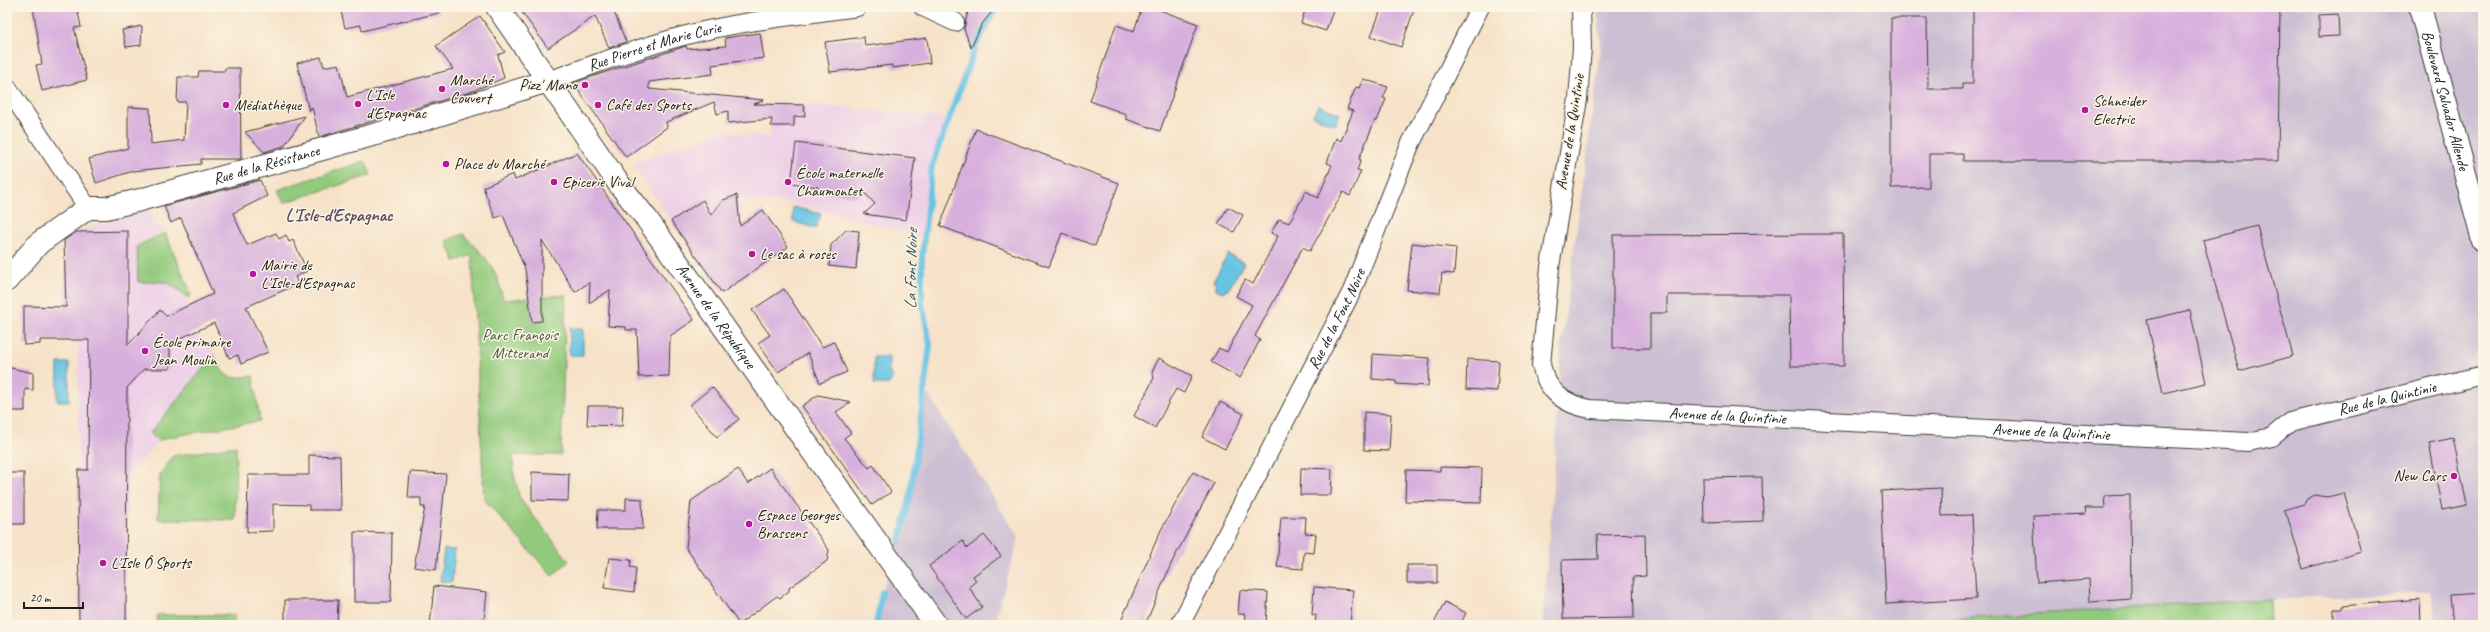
<svg xmlns="http://www.w3.org/2000/svg" width="2490" height="632" font-family="Caveat,sans-serif">
  <style>
    .built { fill: #eed0e7 }
    .industrial { fill: #ccbed3 }
    .green { fill: #92ca7d; stroke: #57734c }
    .water { fill: #67c4e5; stroke: #427080 }
    .lines { fill: none; stroke-linecap: round; stroke-linejoin: round }
    .stream { stroke: #67c4e5; stroke-width: 6 }
    .building { fill: #d8b0dd }
    .street-casing { stroke: #3d3a36; stroke-width: 20 }
    .secondary-casing { stroke: #3d3a36; stroke-width: 24 }
    .street { stroke: #fff; stroke-width: 18 }
    .secondary { stroke: #fff; stroke-width: 22 }
    .poi-dot { fill: #b5179e; stroke: #fcf5e5; stroke-width: 1.5 }
    .labels { text-anchor: middle; dominant-baseline: central; stroke-width: 3; stroke-linejoin: round; paint-order: stroke }
    .street-label { font-size: 16px; fill: #1c1c1c; stroke: #fcf5e5 }
    .poi-label { font-size: 16px; fill: #1c1c1c; stroke: #fcf5e5; text-anchor: start }
    .park-label { font-size: 16px; fill: #45593e; stroke: #fcf5e5 }
    .water-label { font-size: 17px; font-style: italic; fill: #365762; stroke: #fcf5e5 }
    .quarter-label { font-size: 18px; font-weight: bold; fill: #5e5060; stroke: #fcf5e5 }
  </style>
  <rect width="100%" height="100%" fill="#fcf5e5"/>
  <filter id="ink" filterUnits="userSpaceOnUse"><feTurbulence type="fractalNoise" baseFrequency=".025" numOctaves="2"/><feDisplacementMap in="SourceGraphic" scale="8" xChannelSelector="R" yChannelSelector="G"/><feConvolveMatrix kernelMatrix="1 2 1 2 8 2 1 2 1" color-interpolation-filters="sRGB"/></filter>
  <filter id="wash" filterUnits="userSpaceOnUse"><feTurbulence type="fractalNoise" baseFrequency=".012" numOctaves="4" result="noise"/><feDisplacementMap in="SourceGraphic" scale="16" xChannelSelector="R" yChannelSelector="G"/><feGaussianBlur stdDeviation="0.9" result="paint"/><feColorMatrix in="noise" values="0 0 0 0 0 0 0 0 0 0 0 0 0 0 0 0 0 1.4 0 .05"/><feComposite in="paint" operator="in"/></filter>
  <g filter="url(#wash)">
    <rect width="100%" height="100%" fill="#f6e2c8"/>
    <!-- built -->
    <path class="built" d="M 771,101 L 947,118 L 932,165 L 923,237 L 786,202 L 737,200 L 692,251 L 633,164 L 722,131 L 770,137 Z
      M 148,210 L 168,238 L 191,293 L 186,306 L 203,328 L 193,333 L 211,347 L 223,374 L 230,378 L 253,376 L 260,421 L 169,437 L 158,441 L 127,477 L 127,489 L 88,490 L 78,470 L 78,231 Z"/>
    <!-- industrial -->
    <path class="industrial" d="M 1597,7 L 2483,7 L 2483,625 L 2437,625 L 2430,592 L 2270,599 L 1866,625 L 1542,625 L 1554,475 L 1561,347 L 1601,47 Z
      M 925,389 L 1019,538 L 996,616 L 1018,625 L 876,625 L 882,592 L 910,498 Z"/>
    <!-- green -->
    <path class="green" d="M 365,161 L 371,175 L 283,203 L 277,190 Z
      M 165,233 L 191,293 L 189,298 L 167,282 L 138,282 L 137,246 Z
      M 463,234 C 487,259 496,265 503,300 L 566,295 L 561,455 L 513,455 L 514,475 L 520,499 L 569,561 L 552,576 L 484,499 L 472,255 L 455,261 L 446,241 Z
      M 214,355 C 226,380 226,379 253,376 L 260,421 L 169,437 L 158,441 L 150,433 Z
      M 236,446 L 235,520 L 158,519 L 160,474 L 173,456 Z
      M 2270,599 L 2271,625 L 1856,625 L 1866,625 Z
      M 157,615 L 234,615 L 234,625 L 157,625 Z"/>
    <!-- water -->
    <path class="water" d="M 1318,105 L 1340,114 L 1335,125 L 1313,116 Z
      M 793,207 L 821,214 L 816,228 L 793,222 Z
      M 1228,254 L 1244,263 L 1228,290 L 1221,292 L 1216,289 L 1216,283 L 1213,282 Z
      M 570,328 L 583,329 L 583,355 L 569,355 Z
      M 874,357 L 889,357 L 889,372 L 893,377 L 889,384 L 874,384 Z
      M 58,363 L 69,363 L 69,401 L 57,401 Z
      M 444,549 L 455,550 L 452,582 L 440,581 Z"/>
    <g class="lines">
      <!-- stream -->
      <path class="stream" d="M 899,542 L 910,498 L 930,345 L 922,303 L 922,257 L 932,165 L 976,45 L 996,7
        M 876,625 L 882,592"/>
    </g>
    <g id="blocks">
      <!-- building -->
      <path class="building" d="M 33,7 L 77,7 L 81,27 L 74,28 L 87,80 L 42,91 L 36,65 L 42,64 Z
        M 354,7 L 439,7 L 439,13 L 362,31 L 361,25 L 345,28 L 341,11 Z
        M 518,7 L 612,7 L 626,42 L 609,48 L 595,16 L 548,48 Z
        M 969,7 L 996,7 L 982,24 L 971,48 L 964,29 Z
        M 1142,7 L 1151,7 L 1198,24 L 1160,131 L 1126,119 L 1126,114 L 1090,101 L 1116,25 L 1134,31 Z
        M 1306,7 L 1334,7 L 1326,31 L 1301,23 Z
        M 1382,7 L 1415,7 L 1401,47 L 1371,36 Z
        M 1973,7 L 2280,7 L 2278,161 L 1963,161 L 1963,154 L 1929,154 L 1929,187 L 1891,188 L 1891,18 L 1927,18 L 1928,89 L 1963,89 L 1963,84 L 1973,84 Z
        M 2338,14 L 2339,36 L 2319,37 L 2319,15 Z
        M 480,16 L 505,52 L 498,55 L 504,78 L 470,92 L 319,137 L 312,107 L 309,111 L 297,63 L 321,57 L 324,67 L 339,64 L 347,97 L 453,69 L 436,46 Z
        M 142,26 L 141,45 L 126,47 L 122,30 Z
        M 760,33 L 764,58 L 712,65 L 713,74 L 649,82 L 649,89 L 764,100 L 754,104 L 804,105 L 805,116 L 794,117 L 794,126 L 771,126 L 772,119 L 728,123 L 728,111 L 717,114 L 714,102 L 666,122 L 667,127 L 626,157 L 573,83 L 686,46 L 687,49 L 726,46 L 725,38 Z
        M 864,37 L 865,46 L 927,38 L 930,63 L 892,68 L 892,65 L 830,72 L 825,42 Z
        M 225,68 L 240,68 L 241,159 L 201,159 L 201,164 L 133,171 L 96,183 L 89,159 L 128,148 L 128,107 L 150,108 L 151,144 L 184,140 L 186,102 L 177,102 L 178,77 L 198,77 L 199,71 L 225,71 Z
        M 1363,79 L 1388,87 L 1383,98 L 1386,99 L 1377,121 L 1375,120 L 1359,159 L 1361,160 L 1357,170 L 1361,171 L 1350,196 L 1343,192 L 1310,251 L 1303,247 L 1255,336 L 1260,340 L 1240,378 L 1211,362 L 1219,348 L 1227,352 L 1252,305 L 1236,296 L 1245,280 L 1253,284 L 1278,236 L 1271,233 L 1279,219 L 1289,223 L 1306,191 L 1318,198 L 1332,165 L 1327,163 L 1336,138 L 1341,141 L 1353,111 L 1347,109 L 1356,87 L 1359,88 Z
        M 305,116 L 284,146 L 264,152 L 245,132 Z
        M 976,129 L 1119,183 L 1095,246 L 1062,233 L 1049,267 L 940,226 Z
        M 796,143 L 915,158 L 906,220 L 864,214 L 875,204 L 864,192 L 857,197 L 817,192 L 818,187 L 791,183 Z
        M 577,153 L 694,320 L 670,336 L 669,376 L 639,377 L 637,330 L 626,330 L 626,327 L 608,326 L 610,290 L 589,303 L 590,282 L 575,292 L 542,240 L 542,321 L 532,322 L 525,269 L 503,215 L 495,218 L 483,187 L 513,174 L 515,180 Z
        M 260,180 L 267,196 L 233,213 L 247,245 L 276,233 L 279,239 L 286,235 L 289,242 L 293,240 L 307,271 L 295,277 L 298,284 L 246,307 L 268,352 L 241,364 L 238,355 L 229,358 L 214,323 L 170,343 L 170,369 L 144,369 L 127,388 L 126,625 L 79,625 L 78,470 L 88,470 L 89,340 L 40,340 L 40,344 L 24,345 L 24,306 L 66,307 L 64,240 L 77,232 L 128,231 L 128,345 L 160,310 L 166,316 L 213,294 L 181,218 L 171,223 L 164,206 Z
        M 737,195 L 740,226 L 763,210 L 788,247 L 722,293 L 671,221 L 703,200 L 711,215 L 723,200 Z
        M 1228,207 L 1243,215 L 1234,232 L 1218,224 Z
        M 2257,226 L 2293,356 L 2239,371 L 2203,240 Z
        M 846,230 L 859,231 L 856,269 L 829,266 L 831,245 Z
        M 1843,234 L 1844,366 L 1790,366 L 1789,295 L 1667,295 L 1667,313 L 1650,313 L 1650,348 L 1613,348 L 1613,235 Z
        M 1412,243 L 1456,248 L 1454,274 L 1442,273 L 1440,293 L 1407,290 Z
        M 784,289 L 822,347 L 834,342 L 847,372 L 820,383 L 808,353 L 778,372 L 758,343 L 770,335 L 752,310 Z
        M 2190,310 L 2206,383 L 2163,393 L 2147,320 Z
        M 1373,354 L 1430,358 L 1428,386 L 1396,384 L 1396,381 L 1372,379 Z
        M 1159,358 L 1192,376 L 1184,393 L 1176,389 L 1155,428 L 1134,416 L 1154,378 L 1152,372 Z
        M 1467,359 L 1499,361 L 1497,391 L 1466,389 Z
        M 7,367 L 33,373 L 33,390 L 25,389 L 25,411 L 7,411 Z
        M 712,387 L 739,419 L 717,437 L 690,405 Z
        M 818,395 L 851,402 L 836,412 L 851,433 L 844,438 L 869,468 L 873,465 L 891,492 L 872,505 L 802,406 Z
        M 1220,402 L 1244,414 L 1225,449 L 1202,437 Z
        M 588,406 L 623,406 L 622,426 L 587,425 Z
        M 1364,412 L 1391,414 L 1389,451 L 1364,450 Z
        M 2453,438 L 2467,505 L 2442,510 L 2429,443 Z
        M 309,455 L 340,456 L 341,510 L 309,510 L 309,505 L 273,504 L 273,531 L 247,532 L 248,475 L 309,475 Z
        M 1440,467 L 1482,468 L 1481,503 L 1405,501 L 1406,470 L 1440,471 Z
        M 770,468 L 829,550 L 827,561 L 789,588 L 789,591 L 780,598 L 777,596 L 739,624 L 686,548 L 691,501 L 738,469 L 748,484 Z
        M 1301,468 L 1332,469 L 1331,495 L 1300,495 Z
        M 410,472 L 446,474 L 436,570 L 414,567 L 425,507 L 421,507 L 421,498 L 408,498 Z
        M 532,472 L 569,474 L 568,501 L 532,500 Z
        M 1193,472 L 1214,483 L 1172,562 L 1145,625 L 1119,625 L 1161,530 Z
        M 7,473 L 24,473 L 24,524 L 9,524 Z
        M 1762,477 L 1763,521 L 1704,523 L 1703,478 Z
        M 1941,488 L 1942,516 L 1972,515 L 1976,599 L 1886,604 L 1881,491 Z
        M 2344,493 L 2361,552 L 2303,569 L 2288,518 L 2283,510 L 2304,504 L 2307,499 L 2315,495 L 2327,497 Z
        M 2130,495 L 2131,599 L 2090,602 L 2089,579 L 2037,583 L 2033,516 L 2086,514 L 2085,508 L 2105,508 L 2104,496 Z
        M 626,498 L 642,499 L 643,529 L 597,529 L 598,510 L 626,510 Z
        M 1281,517 L 1306,517 L 1305,533 L 1316,534 L 1314,553 L 1304,552 L 1303,569 L 1277,567 Z
        M 354,532 L 392,533 L 391,602 L 354,602 Z
        M 1645,534 L 1646,576 L 1633,577 L 1634,618 L 1563,619 L 1562,560 L 1598,559 L 1597,535 Z
        M 984,535 L 1001,556 L 973,576 L 976,581 L 969,587 L 982,607 L 966,619 L 929,566 L 963,541 L 967,548 Z
        M 609,558 L 631,560 L 630,567 L 636,568 L 634,592 L 604,588 Z
        M 1407,565 L 1437,565 L 1437,583 L 1407,583 Z
        M 434,586 L 487,592 L 484,621 L 476,620 L 476,625 L 430,625 Z
        M 1314,587 L 1353,590 L 1350,625 L 1315,625 L 1316,615 L 1312,615 Z
        M 1240,590 L 1268,592 L 1266,625 L 1244,625 L 1245,614 L 1238,614 Z
        M 2483,593 L 2483,622 L 2453,625 L 2450,595 Z
        M 2420,599 L 2421,625 L 2334,625 L 2334,609 L 2342,609 L 2342,606 Z
        M 285,600 L 338,600 L 337,625 L 285,625 Z
        M 1445,602 L 1466,613 L 1460,625 L 1433,625 Z"/>
    </g>
  </g>
  <g filter="url(#ink)">
    <use href="#blocks" fill-opacity="0" stroke="#3d3a36" stroke-width="1"/>
    <g class="lines">
      <!-- street casing -->
      <g class="street-casing">
        <g id="street">
          <path d="M 923,7 L 955,22"/>
          <path id="s1" d="M 1581,7 L 1582,48 L 1578,99 L 1550,267 L 1541,365 C 1547,392 1564,404 1590,409 L 2248,442 L 2272,437 L 2290,422 L 2483,375"/>
          <path id="s2" d="M 548,81 C 593,65 637,48 683,36 C 740,21 800,15 857,7"/>
          <path d="M 7,87 L 88,208"/>
          <path id="s3" d="M 1180,625 L 1352,291 L 1410,145 L 1480,7"/>
        </g>
      </g>
      <!-- secondary casing -->
      <g class="secondary-casing">
        <g id="secondary">
          <path id="s4" d="M 497,7 L 619,184 L 646,218 L 936,625"/>
          <path id="s5" d="M 2420,7 L 2483,240"/>
          <path id="s6" d="M 7,280 L 39,243 L 88,208 L 106,208 L 140,200 L 387,131 L 548,81"/>
        </g>
      </g>
      <!-- street -->
      <use href="#street" class="street"/>
      <!-- secondary -->
      <use href="#secondary" class="secondary"/>
    </g>
  </g>
  <!-- markers -->
  <g class="poi-dot">
    <circle cx="585" cy="85" r="4"/>
    <circle cx="442" cy="89" r="4"/>
    <circle cx="358" cy="104" r="4"/>
    <circle cx="226" cy="105" r="4"/>
    <circle cx="598" cy="105" r="4"/>
    <circle cx="2085" cy="110" r="4"/>
    <circle cx="446" cy="164" r="4"/>
    <circle cx="554" cy="182" r="4"/>
    <circle cx="788" cy="182" r="4"/>
    <circle cx="752" cy="254" r="4"/>
    <circle cx="253" cy="274" r="4"/>
    <circle cx="145" cy="351" r="4"/>
    <circle cx="2454" cy="476" r="4"/>
    <circle cx="749" cy="524" r="4"/>
    <circle cx="103" cy="563" r="4"/>
  </g>
  <g class="labels">
    <!-- street labels -->
    <g class="street-label">
      <text stroke="none"><textPath href="#s2" startOffset="112">Rue Pierre et Marie Curie</textPath></text>
      <text stroke="none"><textPath href="#s5" startOffset="97">Boulevard Salvador Allende</textPath></text>
      <text transform="translate(1570 132) rotate(-81)">Avenue de la Quintinie</text>
      <text stroke="none"><textPath href="#s6" startOffset="293">Rue de la Résistance</textPath></text>
      <text stroke="none"><textPath href="#s4" startOffset="379">Avenue de la République</textPath></text>
      <text stroke="none"><textPath href="#s3" startOffset="344">Rue de la Font Noire</textPath></text>
      <text stroke="none"><textPath href="#s1" startOffset="1238">Rue de la Quintinie</textPath></text>
      <text stroke="none"><textPath href="#s1" startOffset="569">Avenue de la Quintinie</textPath></text>
      <text stroke="none"><textPath href="#s1" startOffset="893">Avenue de la Quintinie</textPath></text>
    </g>
    <!-- poi labels -->
    <g class="poi-label">
      <text x="450" y="80">Marché<tspan x="450" dy="18">Couvert</tspan></text>
      <text x="577" y="85" text-anchor="end">Pizz' Mano</text>
      <text x="366" y="95">L'Isle<tspan x="366" dy="18">d'Espagnac</tspan></text>
      <text x="2093" y="101">Schneider<tspan x="2093" dy="18">Electric</tspan></text>
      <text x="234" y="105">Médiathèque</text>
      <text x="606" y="105">Café des Sports</text>
      <text x="454" y="164">Place du Marché</text>
      <text x="796" y="173">École maternelle<tspan x="796" dy="18">Chaumontet</tspan></text>
      <text x="562" y="182">Epicerie Vival</text>
      <text x="760" y="254">Le sac à roses</text>
      <text x="261" y="265">Mairie de<tspan x="261" dy="18">L'Isle-d'Espagnac</tspan></text>
      <text x="153" y="342">École primaire<tspan x="153" dy="18">Jean Moulin</tspan></text>
      <text x="2446" y="476" text-anchor="end">New Cars</text>
      <text x="757" y="515">Espace Georges<tspan x="757" dy="18">Brassens</tspan></text>
      <text x="111" y="563">L'Isle Ô Sports</text>
    </g>
    <!-- park labels -->
    <g class="park-label">
      <text x="520" y="335">Parc François<tspan x="520" dy="18">Mitterand</tspan></text>
    </g>
    <!-- water labels -->
    <g class="water-label">
      <text transform="translate(911 269) rotate(-89)">La Font Noire</text>
    </g>
    <!-- quarter labels -->
    <g class="quarter-label">
      <text x="339" y="215">L'Isle-d'Espagnac</text>
    </g>
  </g>
  <!-- margin -->
  <rect width="2490" height="632" fill="none" stroke="#fcf5e5" stroke-width="24"/>
  <!-- scale -->
  <path d="M24 602v6h59v-6" fill="none" stroke="#1c1c1c" stroke-width="2"/>
  <text x="30" y="602" font-size="12" fill="#1c1c1c" stroke="#fcf5e5" stroke-width="3" paint-order="stroke">20 m</text>
</svg>
